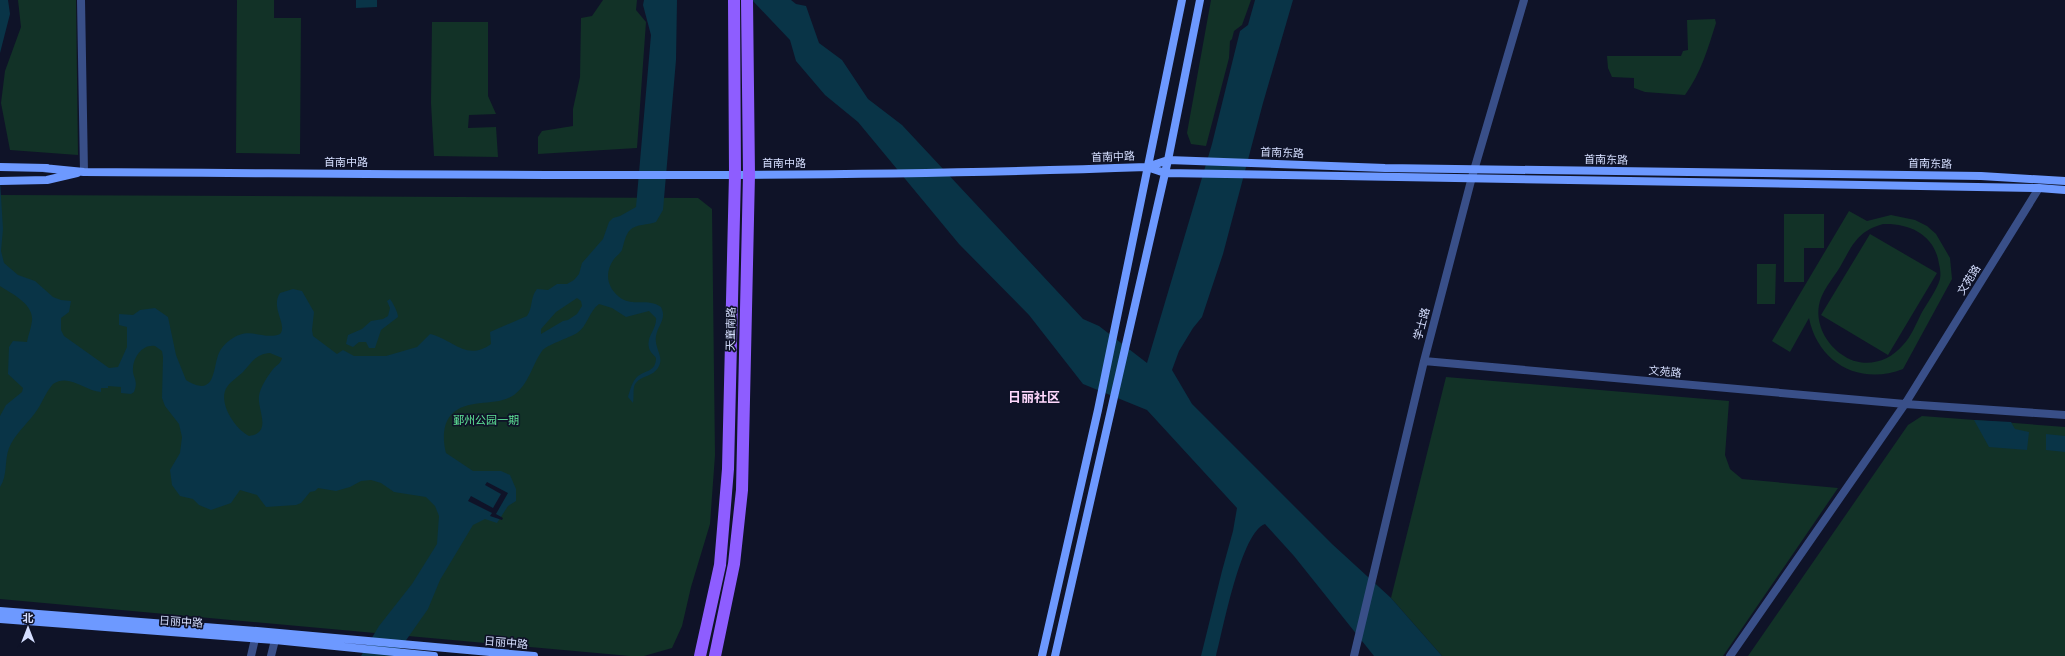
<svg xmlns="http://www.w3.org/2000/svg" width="2065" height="656" font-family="'Fira Sans','Noto Sans SC',sans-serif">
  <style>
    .green { fill: #123227; fill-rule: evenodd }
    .water { fill: #093447; fill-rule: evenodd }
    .pier { fill: #0f1328 }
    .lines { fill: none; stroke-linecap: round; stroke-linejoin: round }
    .minor { stroke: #394f88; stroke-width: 8 }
    .tertiary { stroke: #394f88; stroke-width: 8 }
    .secondary { stroke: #6d99ff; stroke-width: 8 }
    .primary { stroke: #8e5dff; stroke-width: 12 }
    .labels { text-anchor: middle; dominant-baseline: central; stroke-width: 3.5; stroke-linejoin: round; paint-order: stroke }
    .street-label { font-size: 11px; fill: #d6dfff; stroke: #0f1328 }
    .park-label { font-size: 11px; fill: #5ee397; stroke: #0f1328 }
    .quarter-label { font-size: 13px; font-weight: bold; fill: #ffd8fd; stroke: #0f1328 }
  </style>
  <rect width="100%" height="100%" fill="#0f1328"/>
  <!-- green -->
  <path class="green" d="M 18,0 L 76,0 L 78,155 L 10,150 L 1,103 L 5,71 L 21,27 Z
    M 237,0 L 274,0 L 274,18 L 301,18 L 300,154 L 236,153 Z
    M 603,0 L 637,0 L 636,10 L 646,22 L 637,148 L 538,154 L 538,137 L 542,131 L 573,126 L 573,109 L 580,77 L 581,18 L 592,16 Z
    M 1211,0 L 1251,0 L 1242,25 L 1234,31 L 1232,39 L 1230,41 L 1229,58 L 1206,146 L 1191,144 L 1187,133 Z
    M 1715,19 L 1716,23 C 1708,48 1701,73 1685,95 L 1645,92 L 1634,88 L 1634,78 L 1612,77 L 1608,68 L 1607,56 L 1681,56 L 1683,51 L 1688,50 L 1687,20 Z
    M 432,22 L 488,22 L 488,96 L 496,114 L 469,115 L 468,128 L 496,127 L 498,157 L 434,156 L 431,103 Z
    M 0,195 L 698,198 L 712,209 L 715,455 L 710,524 L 691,587 L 682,626 L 672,648 L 644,656 L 630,656 L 0,599 Z
    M 1849,211 L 1867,221 L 1891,215 L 1915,220 L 1927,226 L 1936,234 L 1950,258 L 1952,279 L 1903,369 C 1860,386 1818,363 1809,318 L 1790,352 L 1772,341 ZM 1883,224 C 1910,223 1935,235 1939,264 C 1940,268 1941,274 1940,279 C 1937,290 1927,303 1921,314 C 1916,324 1911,337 1903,345 C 1887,364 1861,369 1841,354 C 1824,342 1813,319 1821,298 C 1825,287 1834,277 1840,267 C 1852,246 1857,231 1883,224 Z
    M 1784,214 L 1824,214 L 1824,248 L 1804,248 L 1804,282 L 1784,282 Z
    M 1870,234 L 1937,273 L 1888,355 L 1821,315 Z
    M 1757,264 L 1776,264 L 1775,304 L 1757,304 Z
    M 1446,377 L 1729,401 L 1725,455 L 1730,469 L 1742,479 L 1838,488 L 1723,656 L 1442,656 L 1391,598 Z
    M 1922,416 L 2065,427 L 2065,656 L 1748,656 L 1908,425 Z"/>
  <!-- water -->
  <path class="water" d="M 0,0 L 8,0 L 10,14 L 0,53 Z
    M 356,0 L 377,0 L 377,7 L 356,8 Z
    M 644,0 L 677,0 L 676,60 L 663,210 L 656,222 C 648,225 636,224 630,230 C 625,235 624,244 622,250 C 620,254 616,256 614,259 C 603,274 608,290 622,299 C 634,306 648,298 661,307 C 667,319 658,325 656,336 C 654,348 664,356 659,366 C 654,378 637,375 634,387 C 633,392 634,398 633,403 L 628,397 C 630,390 632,382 637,377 C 645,370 656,372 656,358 C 654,355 650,352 649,348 C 646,336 657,329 656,318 L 649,311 L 626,317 L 612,308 L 599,304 C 589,311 587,327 577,333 C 569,338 546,345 542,351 C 532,365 529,384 514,395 C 495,408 468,397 451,415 C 442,425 443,442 446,453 L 473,471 L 501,471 L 510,475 L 516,489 L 516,501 L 508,506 L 497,523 L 485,519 L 473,525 L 440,580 L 428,609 L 395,656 L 361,656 L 379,626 L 412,584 L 437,544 L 439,516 L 435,506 L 426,497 L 394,492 L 381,483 L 371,480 L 361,481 L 350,487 L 336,491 L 318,488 L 315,491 L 310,492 L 301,503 L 296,505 L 266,507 L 257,495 L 240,490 L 231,503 L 211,510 L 199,505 L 193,499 L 180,496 L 172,485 L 170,470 L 180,453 L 182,437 L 179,424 L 165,406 L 162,398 L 163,357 L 162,351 L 155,346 C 143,344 134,356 133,368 C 132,378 139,379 134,392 L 131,394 L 121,393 L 121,387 L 108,386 L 108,388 L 101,388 L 101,392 C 85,391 69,373 53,384 C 45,393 42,404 35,413 C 26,425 15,434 9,448 C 4,461 8,475 0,487 L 0,416 L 6,405 L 22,392 L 23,388 L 8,374 L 9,347 L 13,341 L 27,342 C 28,335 31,329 32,321 C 34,304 12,294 0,286 L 0,181 L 3,229 L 1,251 L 4,263 L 18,275 L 35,281 L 53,297 L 61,300 L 71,301 L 69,312 L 61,318 L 61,330 L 64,336 L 109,368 L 118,367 L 127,347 L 127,327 L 119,325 L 119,314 L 133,315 L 140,310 L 155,308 L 168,317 L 176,355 L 186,380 C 218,400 212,364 220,351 C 222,347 227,342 230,340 C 250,325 263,341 280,334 C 288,325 270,308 280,293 L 293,289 L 302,291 L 314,312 L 312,330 L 313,336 L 337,354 L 343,350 L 354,356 L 386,356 L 417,347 L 430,334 C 453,339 466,362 491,344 L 490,332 L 527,316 C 533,308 530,297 537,289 L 548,290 L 557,284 L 567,284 L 574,280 L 579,274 L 582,263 L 603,239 L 609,222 L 613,218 L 620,216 L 636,207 L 651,35 L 643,5 ZM 577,298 L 581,301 L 582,306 L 577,314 L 568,320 L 563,321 L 541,334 L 541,329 L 556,312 ZM 270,353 L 282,358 C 281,363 278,364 274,368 C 269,374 260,387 259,396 C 257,409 273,433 249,436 C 235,429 217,402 227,387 C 231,381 238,377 243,372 C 252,362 256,354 270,353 Z
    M 752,0 L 791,0 L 796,4 L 806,6 L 819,43 L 842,60 L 868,99 L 902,125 L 1083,319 L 1099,326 L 1147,363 L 1212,144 L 1240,31 L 1248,25 L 1255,0 L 1293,0 L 1263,103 L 1223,254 L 1202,317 L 1193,328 L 1179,351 L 1172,370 L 1192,404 L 1332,544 L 1391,598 L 1442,656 L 1374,656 L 1294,556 L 1265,524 C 1241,532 1223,630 1216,656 L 1201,656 L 1222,571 L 1233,531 L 1237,508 L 1147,410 L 1083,384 L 1029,315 L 959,244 L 858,122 L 825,95 L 796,61 L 790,40 Z
    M 390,299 C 393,303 398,312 398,317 L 381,330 L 375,348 L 369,348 L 366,342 L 359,342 L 353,347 L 346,344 L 348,335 L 362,329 L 371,321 L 383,319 L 388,316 L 390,308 L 387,301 Z
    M 1974,420 L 2011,422 L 2015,429 L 2029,432 L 2027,450 L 1989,447 Z
    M 2046,434 L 2065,436 L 2065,452 L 2046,450 Z"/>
  <!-- pier -->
  <path class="pier" d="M 487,482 L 508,493 L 496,514 L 503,518 L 502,520 L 490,516 L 492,513 L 468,501 L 471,496 L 493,508 L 501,494 L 485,485 Z"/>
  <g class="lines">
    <!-- minor -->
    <path class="minor" d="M 81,0 L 84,172"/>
    <!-- tertiary -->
    <path class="tertiary" d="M 1424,361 L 1905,404 L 2039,188
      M 251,656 L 255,639
      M 271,656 L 275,640
      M 1354,656 L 1424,361 L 1472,177 L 1524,0
      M 1730,656 L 1905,404 L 2065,415"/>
    <!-- secondary -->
    <path class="secondary" d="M 0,167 L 47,168
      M 1147,167 L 1168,160 L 1385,168 L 1981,176 L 2065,181
      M 43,168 L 84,172 C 438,174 793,180 1147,167 L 1165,173 L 2039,188 L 2065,190
      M 0,181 L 47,180 L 77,173
      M 0,611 L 257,631 L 534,656
      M 0,619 L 275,640 L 434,656
      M 1042,656 L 1098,410 L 1182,0
      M 1055,656 L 1168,160 L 1200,0"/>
    <!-- primary -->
    <path class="primary" d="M 700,656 L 720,565 L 728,469 L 735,174 L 734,0
      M 715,656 L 734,564 L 742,490 L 749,174 L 747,0"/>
  </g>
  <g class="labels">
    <!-- street labels -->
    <g class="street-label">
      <text transform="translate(1282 153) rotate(2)">首南东路</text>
      <text transform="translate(1113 157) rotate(-2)">首南中路</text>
      <text transform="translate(1606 160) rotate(1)">首南东路</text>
      <text x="346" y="162">首南中路</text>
      <text x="784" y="163">首南中路</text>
      <text transform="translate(1930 164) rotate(1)">首南东路</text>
      <text transform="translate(1969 280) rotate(-58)">文苑路</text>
      <text transform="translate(1422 324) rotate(-75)">学士路</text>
      <text transform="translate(731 329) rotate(-89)">天童南路</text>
      <text transform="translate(1665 372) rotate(5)">文苑路</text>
      <text transform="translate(181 622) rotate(4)">日丽中路</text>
      <text transform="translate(506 643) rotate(5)">日丽中路</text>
    </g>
    <!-- park labels -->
    <g class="park-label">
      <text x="486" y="420">鄞州公园一期</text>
    </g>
    <!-- quarter labels -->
    <g class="quarter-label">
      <text x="1034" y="397">日丽社区</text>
    </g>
  </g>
  <!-- north arrow -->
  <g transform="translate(28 628)" stroke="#0f1328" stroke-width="3" paint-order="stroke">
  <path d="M0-3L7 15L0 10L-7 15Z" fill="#d6dfff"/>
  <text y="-6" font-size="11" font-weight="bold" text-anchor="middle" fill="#d6dfff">北</text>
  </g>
</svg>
